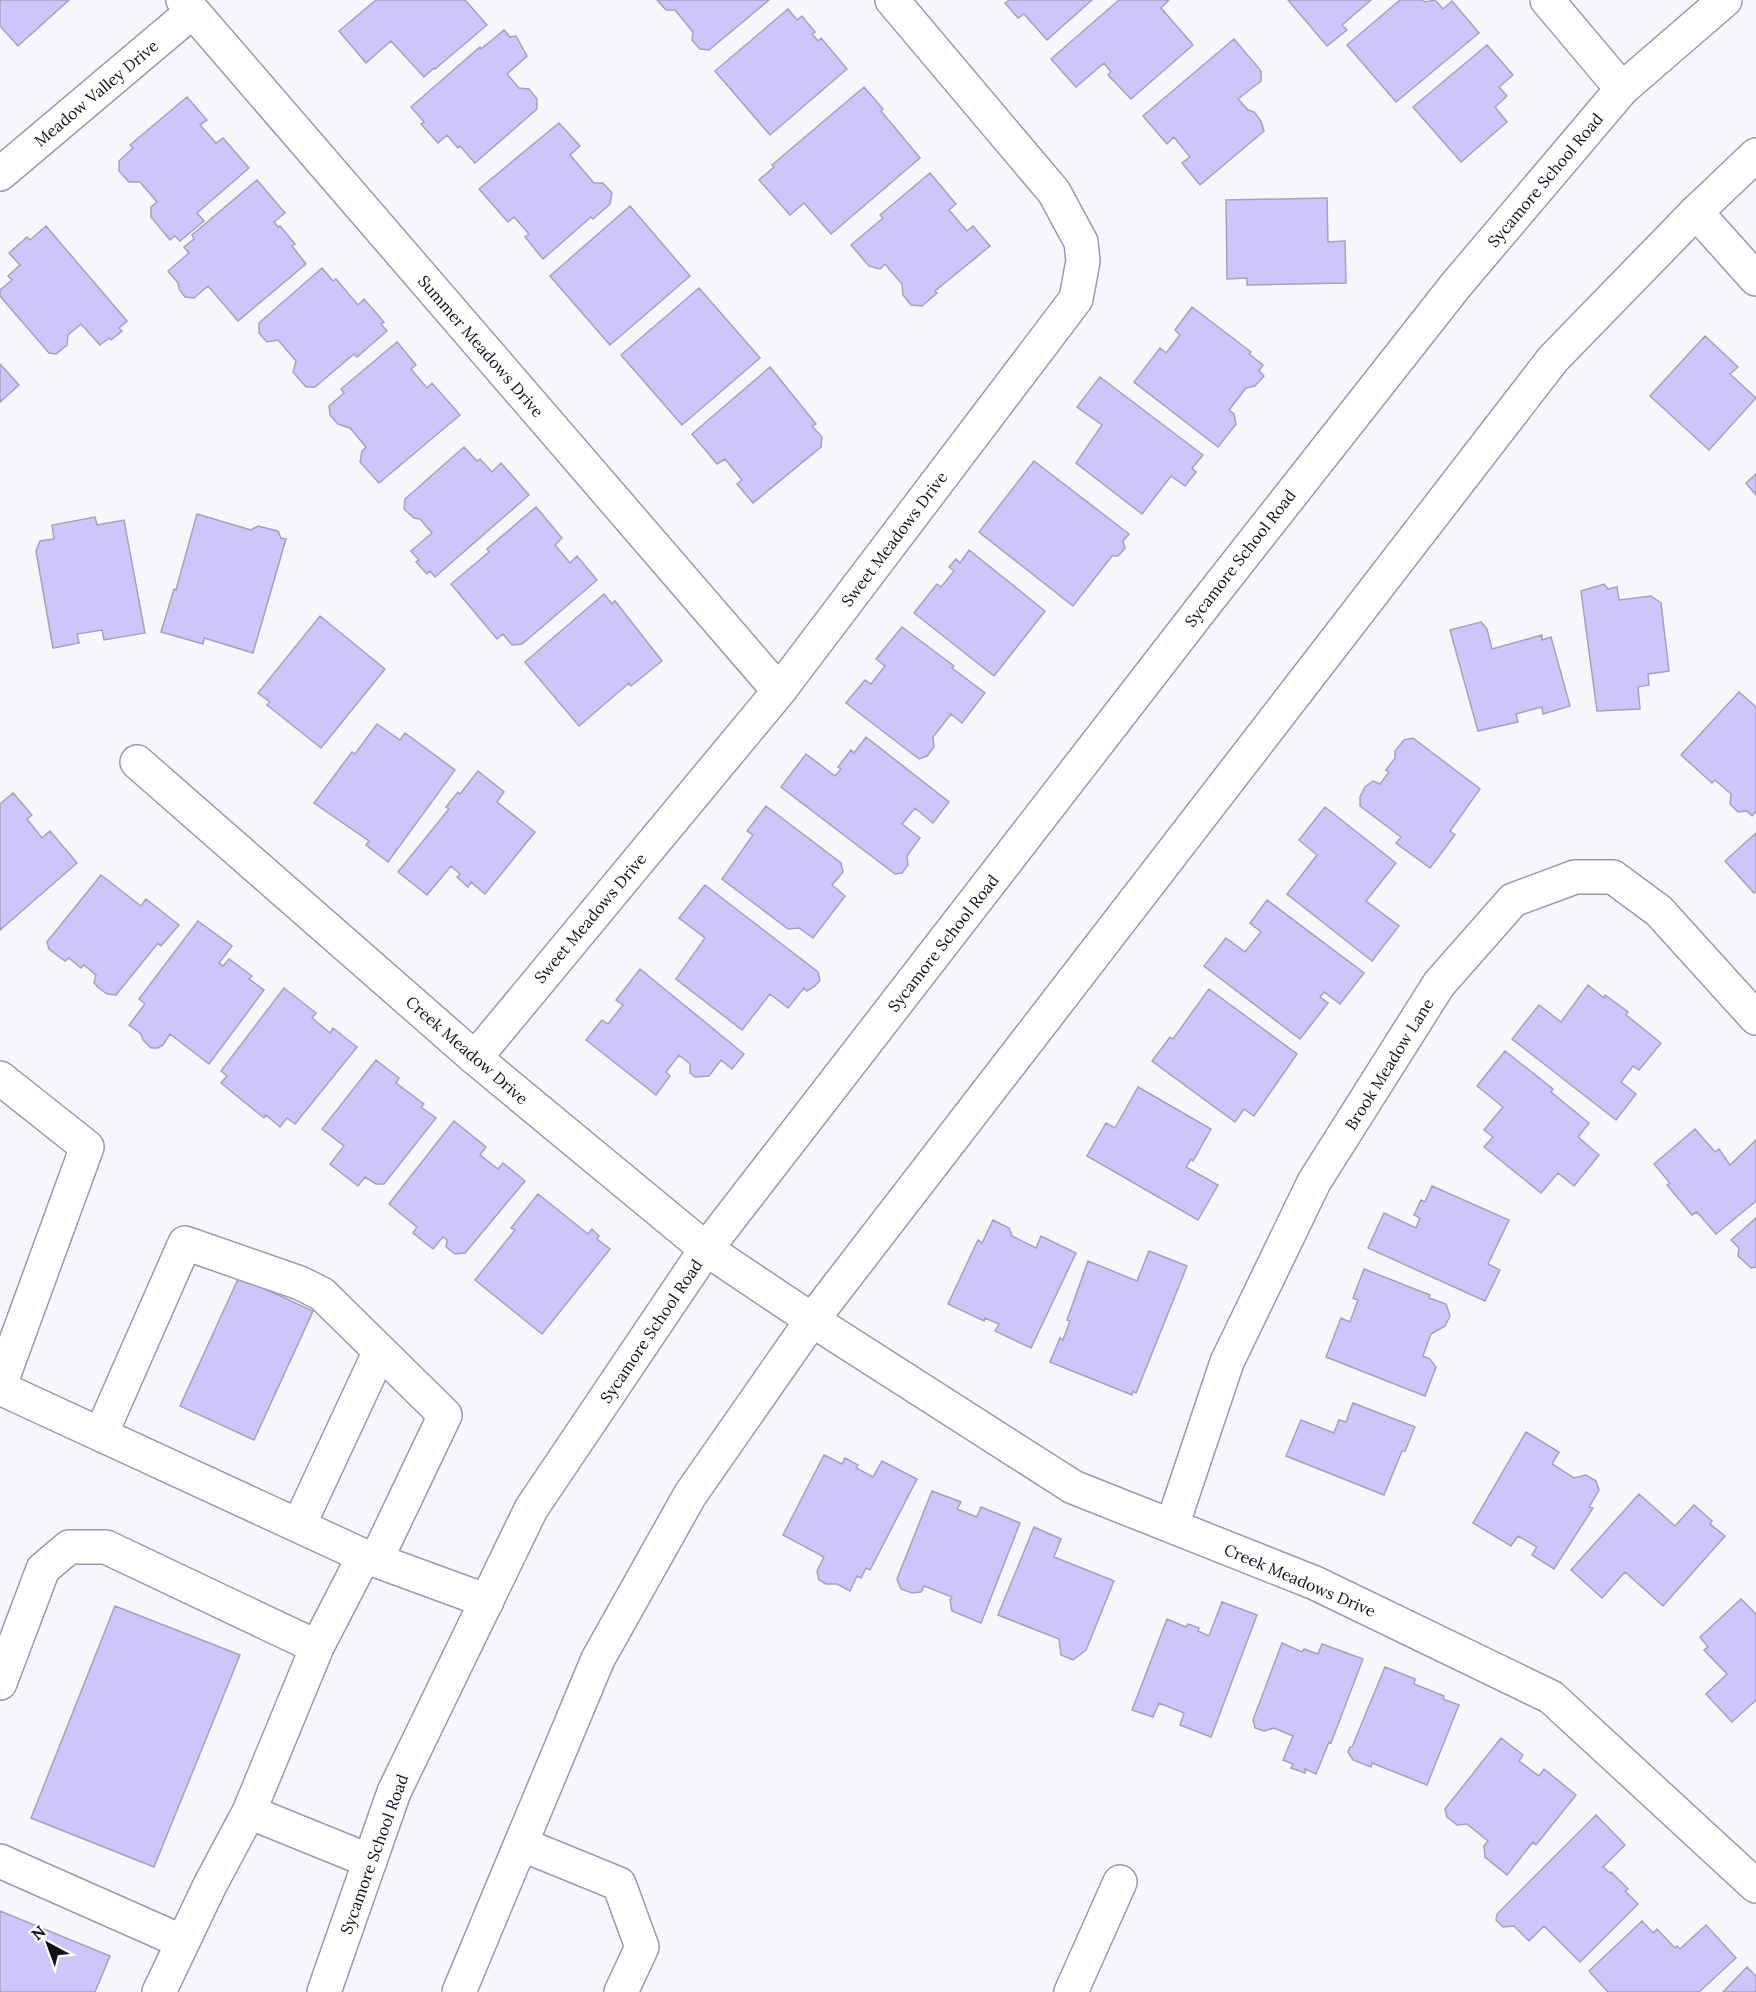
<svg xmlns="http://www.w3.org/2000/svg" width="1756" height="1992" font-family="Lora,serif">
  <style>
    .building { fill: #cec5fa; stroke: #a5a1bd; stroke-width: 1.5 }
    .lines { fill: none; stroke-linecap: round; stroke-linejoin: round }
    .minor-casing { stroke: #9c98b4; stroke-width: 36 }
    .major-casing { stroke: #9c98b4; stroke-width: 36 }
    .minor { stroke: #fff; stroke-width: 33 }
    .major { stroke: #fff; stroke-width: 33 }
    .labels { text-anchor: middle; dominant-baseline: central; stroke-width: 5; stroke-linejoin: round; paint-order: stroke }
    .street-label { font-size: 16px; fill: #12101a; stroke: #fff }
  </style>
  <rect width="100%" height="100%" fill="#f7f6fc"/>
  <!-- building -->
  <path class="building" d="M 0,0 L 69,0 L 18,46 L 0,26 Z
    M 376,0 L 465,0 L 487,25 L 435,69 L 434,68 L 424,77 L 391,41 L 366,63 L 339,31 Z
    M 657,0 L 769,0 L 709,50 L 700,49 L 692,40 L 693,32 L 675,10 L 666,10 Z
    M 1009,0 L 1092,0 L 1047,40 L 1024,14 L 1018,18 L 1005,3 Z
    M 1119,0 L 1169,0 L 1161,8 L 1193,45 L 1131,99 L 1108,75 L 1111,72 L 1104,63 L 1076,87 L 1051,59 Z
    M 1288,0 L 1371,0 L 1342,25 L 1347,30 L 1327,46 Z
    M 1400,0 L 1423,0 L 1425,2 L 1435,0 L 1443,9 L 1452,1 L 1479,33 L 1396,102 L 1347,45 Z
    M 788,9 L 797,20 L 802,16 L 815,32 L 812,34 L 818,41 L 821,38 L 847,69 L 770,135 L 715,71 Z
    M 504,30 L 510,37 L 516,36 L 527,56 L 507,74 L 519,88 L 529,89 L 537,99 L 537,109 L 475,163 L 460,146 L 458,148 L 447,135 L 438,143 L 421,124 L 424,122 L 411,107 L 480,47 L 481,49 Z
    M 1234,39 L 1261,71 L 1261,81 L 1238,99 L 1248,110 L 1254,112 L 1261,121 L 1264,131 L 1200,185 L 1182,163 L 1190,157 L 1174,137 L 1167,144 L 1143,116 Z
    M 1487,45 L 1513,75 L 1499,87 L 1507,96 L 1495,107 L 1507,122 L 1461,162 L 1413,107 Z
    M 864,87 L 883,109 L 881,111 L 920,158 L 831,234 L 804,203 L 790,215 L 759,180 L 774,167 L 772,165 Z
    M 187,97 L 207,120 L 200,125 L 216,143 L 223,138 L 249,168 L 197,213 L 204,221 L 180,241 L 175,236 L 170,240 L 151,217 L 151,207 L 157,202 L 140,182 L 129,182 L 119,171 L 119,161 L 133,148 L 130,145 Z
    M 559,123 L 580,146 L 570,155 L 594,183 L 603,183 L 612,193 L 610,204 L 593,219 L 591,217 L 543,259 L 525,237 L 529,234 L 514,217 L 508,222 L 479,189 Z
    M 930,173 L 956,204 L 949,210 L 967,231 L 973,226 L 990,246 L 935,291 L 937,293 L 922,306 L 911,305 L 903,295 L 902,284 L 885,264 L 880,269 L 869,266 L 851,245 L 883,218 L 880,215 Z
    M 257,180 L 285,213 L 274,222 L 278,227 L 280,226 L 295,244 L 292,246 L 306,264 L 238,321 L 208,286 L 194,298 L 185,297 L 179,289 L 178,283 L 168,271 L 189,253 L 184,247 L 194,239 L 192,235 Z
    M 1327,198 L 1328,242 L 1345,241 L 1346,283 L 1247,285 L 1247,278 L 1227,279 L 1226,200 Z
    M 630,206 L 690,276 L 610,345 L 550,276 Z
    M 46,226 L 127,321 L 119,328 L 122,331 L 111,340 L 109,338 L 100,345 L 81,324 L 68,335 L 67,345 L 56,354 L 49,353 L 0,296 L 0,290 L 12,280 L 8,276 L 20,265 L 9,253 L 27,237 L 30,240 Z
    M 322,268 L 333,281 L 336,279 L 358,305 L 364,299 L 384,322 L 381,324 L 387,331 L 357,357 L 354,354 L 315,387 L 306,387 L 293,372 L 296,361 L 278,340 L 267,342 L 259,333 L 259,323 Z
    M 699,288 L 760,358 L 682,425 L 621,355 Z
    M 1192,307 L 1251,352 L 1249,354 L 1263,365 L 1259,371 L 1264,376 L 1255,386 L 1246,388 L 1229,410 L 1234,414 L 1236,424 L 1218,447 L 1134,382 L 1160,348 L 1166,353 L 1180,335 L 1175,330 Z
    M 1705,336 L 1738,367 L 1730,374 L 1756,398 L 1709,450 L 1650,396 Z
    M 397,342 L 416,365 L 411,369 L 427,388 L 432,383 L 460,415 L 379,483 L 360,462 L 362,451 L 366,447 L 350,428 L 338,424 L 330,415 L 329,406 L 344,393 L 341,389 Z
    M 0,364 L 19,385 L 0,402 Z
    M 770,367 L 816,424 L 812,426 L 822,437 L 821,447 L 753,503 L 737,484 L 742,480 L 725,459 L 717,464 L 692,434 Z
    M 1100,377 L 1203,455 L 1192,468 L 1196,472 L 1185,486 L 1171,476 L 1142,514 L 1076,463 L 1102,425 L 1077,407 Z
    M 464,447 L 477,461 L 480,459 L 492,472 L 501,463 L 529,495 L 435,577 L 430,571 L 427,574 L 416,562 L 419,560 L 411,551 L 432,533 L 420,519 L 414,518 L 404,509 L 405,499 Z
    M 1034,461 L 1129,534 L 1123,541 L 1125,548 L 1118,556 L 1112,556 L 1073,606 L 979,532 Z
    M 1756,474 L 1756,495 L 1746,483 Z
    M 536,507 L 562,538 L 555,545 L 570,563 L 577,556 L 597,580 L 522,644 L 512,645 L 503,634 L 497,639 L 451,584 L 489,552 L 487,549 Z
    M 197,514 L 251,530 L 258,526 L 278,531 L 281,538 L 286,539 L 253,653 L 204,638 L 203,644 L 161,632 L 174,589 L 176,590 Z
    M 95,517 L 97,525 L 124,520 L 145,633 L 104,640 L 102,630 L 77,634 L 79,643 L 53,648 L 36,551 L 40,541 L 54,539 L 52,525 Z
    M 969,550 L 1045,611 L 994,676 L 914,613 L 937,584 L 941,587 L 954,571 L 949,567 L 956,559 L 960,563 Z
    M 1604,584 L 1608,589 L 1617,587 L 1619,600 L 1651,596 L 1661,603 L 1669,671 L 1648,674 L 1649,685 L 1638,687 L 1640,709 L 1597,711 L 1581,591 Z
    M 604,594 L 612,604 L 615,601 L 662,661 L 631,686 L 629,683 L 579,726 L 525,662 Z
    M 320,616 L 385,669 L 321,748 L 267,705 L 270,702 L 258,693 Z
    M 1481,622 L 1487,629 L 1492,649 L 1542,635 L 1542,640 L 1551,637 L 1570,706 L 1543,714 L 1542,707 L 1516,714 L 1518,722 L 1478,731 L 1450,630 Z
    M 902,627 L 954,666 L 952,668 L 985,693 L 962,723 L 951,714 L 933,737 L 934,747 L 927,756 L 919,759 L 846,703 L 865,680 L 871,684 L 885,666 L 876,659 Z
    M 1739,692 L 1756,707 L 1756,811 L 1752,816 L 1747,811 L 1738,812 L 1730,804 L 1731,794 L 1715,780 L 1712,783 L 1681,755 Z
    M 377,724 L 400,740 L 405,733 L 455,770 L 388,862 L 366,845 L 369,841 L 314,803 L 352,752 L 355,754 Z
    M 866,737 L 949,802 L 933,823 L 915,808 L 902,824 L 920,838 L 907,856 L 908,865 L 902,873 L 895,874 L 781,787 L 806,754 L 835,776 L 841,769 L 838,767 L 851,750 L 854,753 Z
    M 1413,738 L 1480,789 L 1450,831 L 1455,835 L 1430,868 L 1396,843 L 1401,837 L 1360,806 L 1360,797 L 1365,787 L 1373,781 L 1380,784 L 1389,772 L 1386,770 L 1395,758 L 1395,751 L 1404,740 Z
    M 478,771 L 504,792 L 497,802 L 535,832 L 485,894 L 471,882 L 468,887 L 457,877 L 460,874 L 451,866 L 427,895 L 398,872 L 449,809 L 446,807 L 458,792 L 460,794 Z
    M 13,793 L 32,815 L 27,819 L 42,838 L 50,831 L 77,863 L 0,930 L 0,804 Z
    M 766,806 L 841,863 L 843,872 L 832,885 L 845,896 L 813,938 L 799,928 L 788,929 L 722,879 L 753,835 L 747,831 Z
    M 1325,807 L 1396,863 L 1366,901 L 1399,926 L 1372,961 L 1287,894 L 1317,855 L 1299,840 Z
    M 1756,833 L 1756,891 L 1754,893 L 1725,861 Z
    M 101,875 L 141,906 L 146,899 L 179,925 L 161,946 L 158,943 L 150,953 L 116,995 L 107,994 L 99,988 L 94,983 L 96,975 L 84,965 L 81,968 L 69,958 L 65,961 L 49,949 L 47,942 Z
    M 705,885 L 818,972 L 820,980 L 815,986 L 807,991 L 804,988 L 788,1008 L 770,994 L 742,1030 L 676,979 L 705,938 L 679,918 Z
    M 1267,900 L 1364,973 L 1340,1004 L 1324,992 L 1320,997 L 1328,1003 L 1300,1039 L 1204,966 L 1226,938 L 1245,952 L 1261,932 L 1250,923 Z
    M 198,921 L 232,946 L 219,963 L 223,966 L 229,959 L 252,976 L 249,979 L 264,990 L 209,1064 L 170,1034 L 163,1045 L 158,1048 L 151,1048 L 143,1040 L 141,1034 L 129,1025 L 145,1004 L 139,999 Z
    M 640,969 L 744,1054 L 732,1069 L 721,1060 L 709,1076 L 695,1077 L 690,1073 L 690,1064 L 679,1055 L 666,1072 L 670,1076 L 656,1095 L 586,1040 L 602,1020 L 608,1024 L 623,1005 L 616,1000 Z
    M 1588,985 L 1604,998 L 1605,995 L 1628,1012 L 1626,1015 L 1661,1043 L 1639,1070 L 1633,1066 L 1621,1082 L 1636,1094 L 1616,1120 L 1512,1039 L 1539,1005 L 1561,1022 Z
    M 284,988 L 316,1013 L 312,1018 L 330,1033 L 333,1028 L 357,1047 L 295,1124 L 287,1118 L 280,1127 L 266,1115 L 264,1118 L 221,1083 L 227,1076 L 221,1071 Z
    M 1209,989 L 1297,1054 L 1254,1116 L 1244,1109 L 1235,1122 L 1152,1061 L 1170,1037 L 1173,1039 Z
    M 1505,1051 L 1553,1089 L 1551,1092 L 1589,1123 L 1578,1137 L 1599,1155 L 1574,1186 L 1558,1173 L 1541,1193 L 1484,1147 L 1493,1137 L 1484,1130 L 1503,1107 L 1477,1086 Z
    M 376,1060 L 399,1078 L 396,1083 L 424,1104 L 421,1107 L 436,1118 L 384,1184 L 376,1184 L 365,1177 L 358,1186 L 330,1164 L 344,1146 L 322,1129 Z
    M 1138,1087 L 1211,1129 L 1193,1161 L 1191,1159 L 1186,1167 L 1218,1185 L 1198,1220 L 1087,1156 L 1106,1123 L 1115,1128 Z
    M 454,1121 L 486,1147 L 480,1155 L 498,1169 L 503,1163 L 525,1181 L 465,1253 L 455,1254 L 446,1247 L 447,1240 L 443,1237 L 433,1249 L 413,1233 L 417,1227 L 389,1204 Z
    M 1695,1129 L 1715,1152 L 1719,1149 L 1730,1165 L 1756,1140 L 1756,1201 L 1716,1234 L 1697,1212 L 1692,1215 L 1667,1185 L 1670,1183 L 1654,1164 Z
    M 1432,1186 L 1509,1220 L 1488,1264 L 1500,1270 L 1485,1301 L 1368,1248 L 1384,1213 L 1416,1228 L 1420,1218 L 1414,1215 L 1421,1200 L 1425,1202 Z
    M 538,1194 L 588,1234 L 592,1229 L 599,1236 L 597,1239 L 610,1249 L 542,1334 L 475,1280 L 515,1230 L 511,1228 Z
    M 1756,1218 L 1756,1267 L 1751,1268 L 1738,1256 L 1739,1248 L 1731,1240 Z
    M 993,1220 L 1009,1228 L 1012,1236 L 1036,1248 L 1041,1236 L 1076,1253 L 1031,1348 L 995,1331 L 999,1324 L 985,1318 L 984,1321 L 948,1304 L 978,1240 L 982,1243 Z
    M 1149,1251 L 1187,1266 L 1136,1393 L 1133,1391 L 1132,1395 L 1050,1362 L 1060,1338 L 1063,1340 L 1070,1321 L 1067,1320 L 1088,1261 L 1137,1281 Z
    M 1364,1269 L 1430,1295 L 1429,1298 L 1446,1304 L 1450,1316 L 1445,1326 L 1431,1334 L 1423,1356 L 1430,1359 L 1436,1367 L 1425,1396 L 1326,1357 L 1341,1318 L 1350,1322 L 1358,1300 L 1353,1298 Z
    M 239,1277 L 313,1311 L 254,1440 L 180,1406 Z
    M 1353,1403 L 1415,1427 L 1405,1451 L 1402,1451 L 1384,1495 L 1286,1456 L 1301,1420 L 1334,1433 L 1339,1420 L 1346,1422 Z
    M 1526,1432 L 1559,1452 L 1552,1464 L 1574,1478 L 1586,1475 L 1596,1481 L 1599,1490 L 1589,1507 L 1593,1508 L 1554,1569 L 1532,1555 L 1537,1547 L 1518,1536 L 1511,1546 L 1473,1523 Z
    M 824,1455 L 842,1464 L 845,1458 L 858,1465 L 856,1468 L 873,1477 L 882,1461 L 917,1479 L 870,1570 L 866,1568 L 861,1578 L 857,1576 L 850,1591 L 837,1584 L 826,1584 L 819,1580 L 817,1571 L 824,1557 L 783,1535 Z
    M 932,1491 L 961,1502 L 957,1509 L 977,1517 L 981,1507 L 1020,1523 L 981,1623 L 952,1611 L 950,1600 L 952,1597 L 924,1586 L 921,1592 L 912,1593 L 901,1589 L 897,1579 Z
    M 1639,1494 L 1675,1526 L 1694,1505 L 1712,1521 L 1710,1524 L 1725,1536 L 1663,1606 L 1625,1572 L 1602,1598 L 1571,1570 Z
    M 1034,1527 L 1061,1539 L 1054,1557 L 1114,1581 L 1086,1650 L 1073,1660 L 1061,1655 L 1059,1639 L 998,1615 Z
    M 1741,1599 L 1756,1614 L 1756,1700 L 1732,1722 L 1706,1694 L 1727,1674 L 1704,1650 L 1708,1647 L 1700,1637 Z
    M 1222,1602 L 1257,1615 L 1211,1737 L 1180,1725 L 1184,1713 L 1159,1703 L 1153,1717 L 1132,1710 L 1167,1619 L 1186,1627 L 1188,1624 L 1199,1628 L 1198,1631 L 1209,1636 Z
    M 115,1606 L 240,1655 L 154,1867 L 31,1818 Z
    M 1282,1643 L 1302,1652 L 1304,1649 L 1318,1654 L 1322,1644 L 1363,1659 L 1331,1743 L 1329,1742 L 1316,1774 L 1305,1769 L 1305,1773 L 1291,1768 L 1293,1764 L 1283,1760 L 1293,1736 L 1274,1728 L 1264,1731 L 1255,1728 L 1253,1720 Z
    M 1385,1667 L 1415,1679 L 1414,1684 L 1444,1696 L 1443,1699 L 1459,1705 L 1427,1785 L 1372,1763 L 1371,1767 L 1353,1760 L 1348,1752 L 1350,1747 L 1352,1747 Z
    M 1501,1738 L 1523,1755 L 1519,1761 L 1539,1776 L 1544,1769 L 1576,1795 L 1536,1845 L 1533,1842 L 1507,1875 L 1485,1857 L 1484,1846 L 1488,1841 L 1467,1824 L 1457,1825 L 1447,1817 L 1445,1809 Z
    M 1596,1815 L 1625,1845 L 1603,1867 L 1610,1873 L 1611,1872 L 1628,1889 L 1625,1891 L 1638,1904 L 1580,1962 L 1544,1926 L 1529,1941 L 1514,1926 L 1503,1927 L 1496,1920 L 1497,1914 Z
    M 0,1911 L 110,1956 L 95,1992 L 0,1992 Z
    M 1642,1921 L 1653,1933 L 1657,1929 L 1675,1948 L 1677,1946 L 1680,1949 L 1706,1925 L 1736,1958 L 1699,1992 L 1608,1992 L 1589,1971 Z
    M 1747,1967 L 1756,1976 L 1756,1992 L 1723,1992 Z"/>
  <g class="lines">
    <!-- minor casing -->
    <g class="minor-casing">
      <path id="minor" d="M 183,0 L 779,691
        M 1547,0 L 1622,89
        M 0,174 L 192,12
        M 1696,212 L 1756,279
        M 137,762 L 475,1058 L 706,1249 L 812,1320 L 1073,1487 L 1315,1583 L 1551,1697 L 1756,1886
        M 475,1058 L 779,691 L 1076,299 L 1083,261 L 1081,242 L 1054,192 L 892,0
        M 0,1078 L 87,1147 L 0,1385
        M 0,1388 L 364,1556
        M 101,1434 L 185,1243 L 300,1283 L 322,1294 L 445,1415 L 376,1560
        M 299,1525 L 380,1351
        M 1172,1526 L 1227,1362 L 1314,1182 L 1439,984 L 1513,900 L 1575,877 L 1613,877 L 1659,911 L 1756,1018
        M 0,1683 L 43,1569 L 69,1547 L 106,1547 L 317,1647 L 364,1556 L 487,1601
        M 249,1812 L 317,1647
        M 521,1844 L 619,1884 L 642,1947 L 621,1992
        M 0,1861 L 183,1942
        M 159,1992 L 210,1885 L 249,1812 L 370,1861
        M 1071,1992 L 1120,1882"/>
    </g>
    <!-- major casing -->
    <g class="major-casing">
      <path id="major" d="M 324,1992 L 394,1792 L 531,1509 L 706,1249 L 1205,604 L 1456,285 L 1622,89 L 1725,0
        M 459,1992 L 598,1659 L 690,1495 L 812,1320 L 1553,359 L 1696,212 L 1756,155"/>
    </g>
    <!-- minor -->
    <use href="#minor" class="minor"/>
    <!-- major -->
    <use href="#major" class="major"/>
  </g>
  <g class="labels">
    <!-- street labels -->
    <g class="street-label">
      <text transform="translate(96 93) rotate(-40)">Meadow Valley Drive</text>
      <text transform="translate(1545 180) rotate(-50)">Sycamore School Road</text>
      <text transform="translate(481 346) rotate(49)">Summer Meadows Drive</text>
      <text transform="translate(894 539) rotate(-53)">Sweet Meadows Drive</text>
      <text transform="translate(1240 558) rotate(-52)">Sycamore School Road</text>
      <text transform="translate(590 918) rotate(-50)">Sweet Meadows Drive</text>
      <text transform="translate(943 943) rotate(-52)">Sycamore School Road</text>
      <text transform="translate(467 1050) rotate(41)">Creek Meadow Drive</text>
      <text transform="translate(1389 1064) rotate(-58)">Brook Meadow Lane</text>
      <text transform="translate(651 1331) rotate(-56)">Sycamore School Road</text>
      <text transform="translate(1300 1580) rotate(23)">Creek Meadows Drive</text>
      <text transform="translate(374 1854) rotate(-70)">Sycamore School Road</text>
    </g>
  </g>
  <!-- north arrow -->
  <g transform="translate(48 1944) rotate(319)" stroke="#ffffff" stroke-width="4.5" paint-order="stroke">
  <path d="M0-4.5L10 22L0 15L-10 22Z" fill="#12101a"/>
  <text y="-9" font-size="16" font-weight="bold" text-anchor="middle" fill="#12101a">N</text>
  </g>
</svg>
